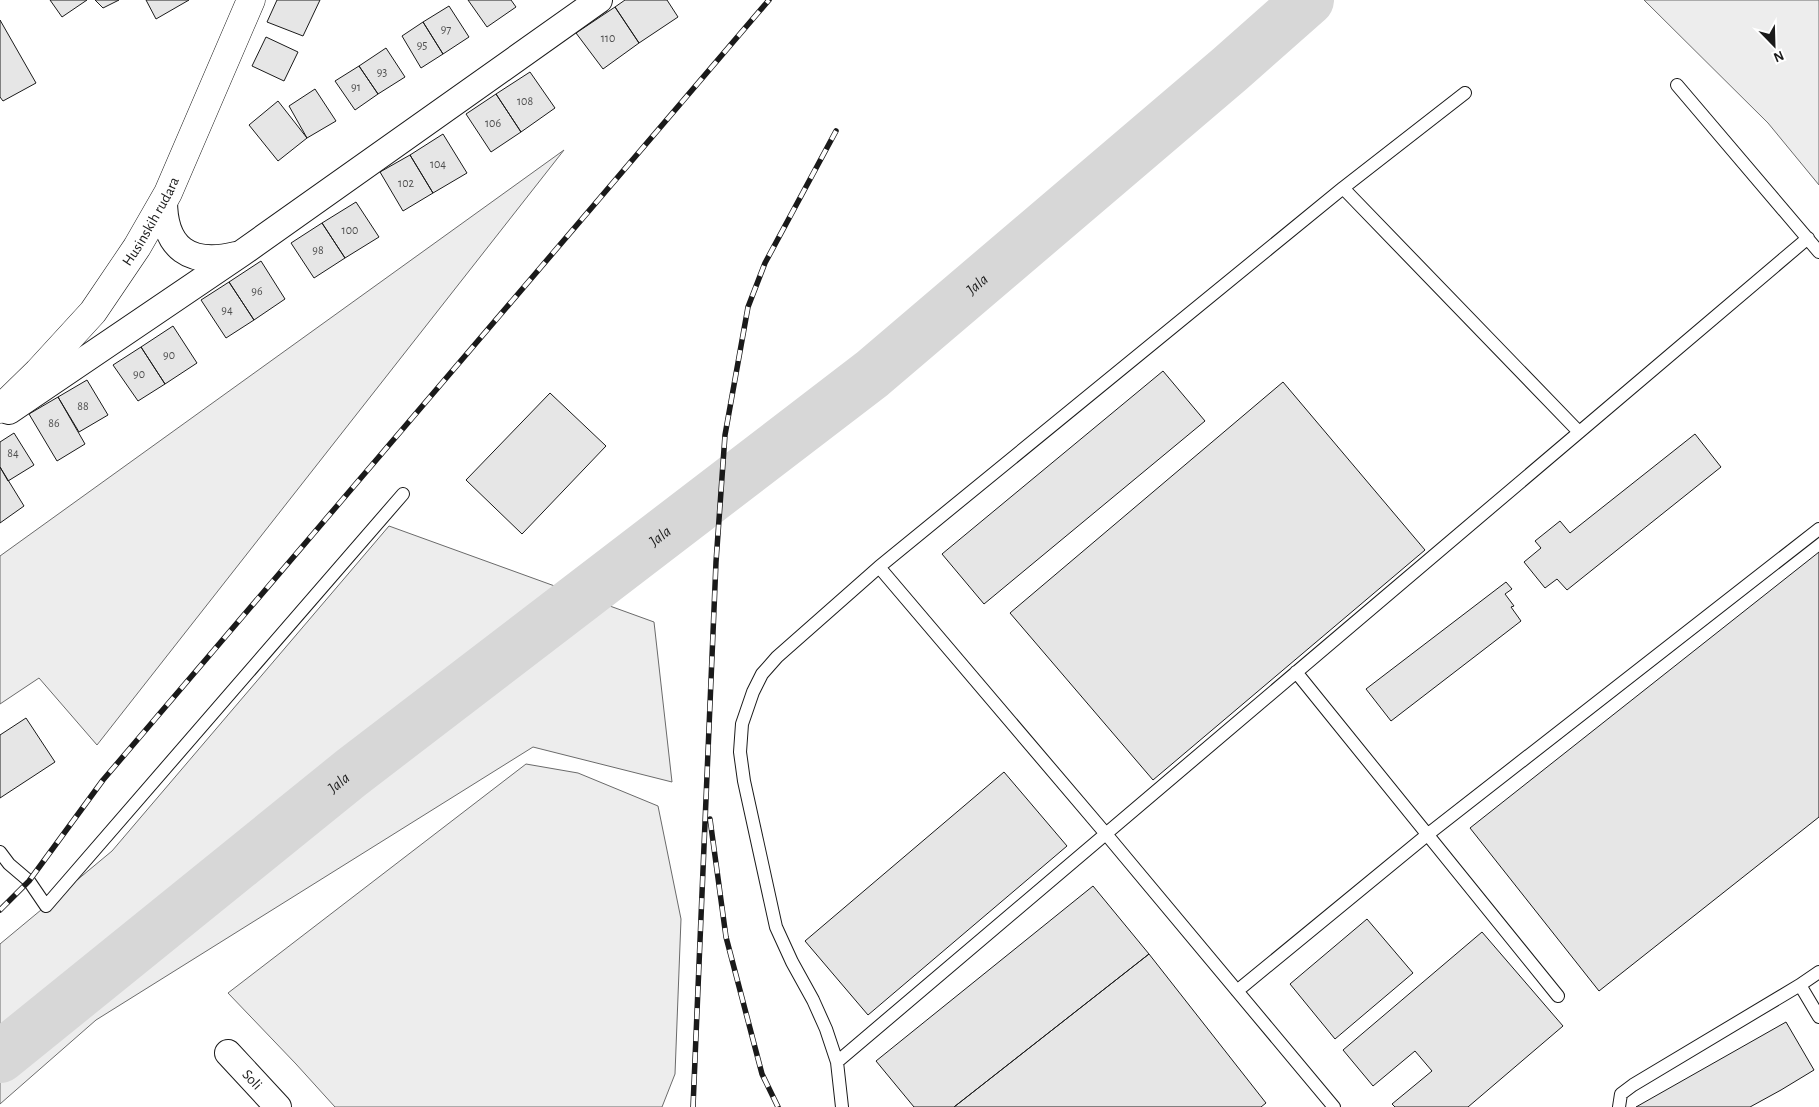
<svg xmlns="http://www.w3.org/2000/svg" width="1819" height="1107" font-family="'Alegreya Sans',sans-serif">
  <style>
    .built { fill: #ededed; stroke: #6a6a6a }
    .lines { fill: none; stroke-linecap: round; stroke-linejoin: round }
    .river { stroke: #d7d7d7; stroke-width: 52 }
    .building { fill: #e6e6e6; stroke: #1a1a1a }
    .lane-casing { stroke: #1a1a1a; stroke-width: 14 }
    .street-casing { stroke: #1a1a1a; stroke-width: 28 }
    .primary-casing { stroke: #1a1a1a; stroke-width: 29 }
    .lane { stroke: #fff; stroke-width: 12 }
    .street { stroke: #fff; stroke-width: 26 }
    .primary { stroke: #fff; stroke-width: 28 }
    .rail-casing { stroke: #1a1a1a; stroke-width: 5.5 }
    .rail { stroke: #fff; stroke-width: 4; stroke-dasharray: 11; stroke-linecap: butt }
    .labels { text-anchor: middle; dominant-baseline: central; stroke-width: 4; stroke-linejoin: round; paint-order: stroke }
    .number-label { font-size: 12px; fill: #4d4d4d }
    .street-label { font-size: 15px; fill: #1a1a1a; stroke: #fff }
    .water-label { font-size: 16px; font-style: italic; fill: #1a1a1a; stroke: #fff }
  </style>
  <rect width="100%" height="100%" fill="#fff"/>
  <!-- built -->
  <path class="built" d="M 1644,0 L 1819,0 L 1819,185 L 1768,123 Z
    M 564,150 L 97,745 L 39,678 L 0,704 L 0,556 Z
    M 389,526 L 654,622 L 672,782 L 533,747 L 96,1020 L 0,1104 L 0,944 L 112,851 Z
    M 526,764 L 578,773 L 658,806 L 681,919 L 675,1074 L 662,1107 L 335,1107 L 296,1064 L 228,993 Z"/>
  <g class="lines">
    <!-- river -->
    <path class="river" id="s1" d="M 0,1057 L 351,773 L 872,374 L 1230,69 L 1308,0"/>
  </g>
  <!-- building -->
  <path class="building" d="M 50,0 L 87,0 L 62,17 Z
    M 95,0 L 119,0 L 103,8 Z
    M 146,0 L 189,0 L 156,19 Z
    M 277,0 L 320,0 L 303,36 L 267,22 Z
    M 468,0 L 511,0 L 516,7 L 487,27 Z
    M 625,0 L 667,0 L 678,17 L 639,43 L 615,7 Z
    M 449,6 L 469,37 L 443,54 L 423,22 Z
    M 615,7 L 639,43 L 603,69 L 576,33 Z
    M 0,20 L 36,83 L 3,101 L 0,97 Z
    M 423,22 L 443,54 L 421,68 L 402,36 Z
    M 266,37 L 298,52 L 284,81 L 252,66 Z
    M 386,48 L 405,77 L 378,94 L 359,66 Z
    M 359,66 L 378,94 L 355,110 L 335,81 Z
    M 530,72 L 555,108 L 521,132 L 496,94 Z
    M 315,89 L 336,121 L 307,138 L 289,106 Z
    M 496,94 L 521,132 L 491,152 L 466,114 Z
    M 278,101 L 307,138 L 278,161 L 249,125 Z
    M 443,134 L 467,173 L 433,193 L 410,155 Z
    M 410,155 L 433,193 L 403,211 L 380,172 Z
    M 356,202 L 379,237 L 345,258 L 322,223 Z
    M 322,223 L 345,258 L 314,278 L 291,243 Z
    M 261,261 L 285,299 L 254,320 L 229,282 Z
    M 229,282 L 254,320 L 226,338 L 201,300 Z
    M 173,326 L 197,363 L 165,384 L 141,347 Z
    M 141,347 L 165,384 L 138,401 L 113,365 Z
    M 1163,371 L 1205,421 L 984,604 L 942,554 Z
    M 87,380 L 108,415 L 79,432 L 58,397 Z
    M 1283,382 L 1425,550 L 1153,780 L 1010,613 Z
    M 550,393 L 606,446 L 522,534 L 466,480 Z
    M 58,397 L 85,444 L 57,461 L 29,414 Z
    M 14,433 L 34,465 L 8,481 L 0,467 L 0,442 Z
    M 1695,434 L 1721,467 L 1567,590 L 1557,579 L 1545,588 L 1524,562 L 1541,548 L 1535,541 L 1560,521 L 1570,533 Z
    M 0,467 L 24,506 L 0,523 Z
    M 1819,552 L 1819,817 L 1599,991 L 1470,828 Z
    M 1506,582 L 1512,589 L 1505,594 L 1514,606 L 1511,607 L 1521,621 L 1391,721 L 1366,689 Z
    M 26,718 L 55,762 L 0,798 L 0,735 Z
    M 1004,772 L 1067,846 L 868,1015 L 805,941 Z
    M 1093,886 L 1149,954 L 954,1107 L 914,1107 L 876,1061 Z
    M 1367,919 L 1413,973 L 1335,1039 L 1290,984 Z
    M 1482,932 L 1563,1026 L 1468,1107 L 1395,1107 L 1392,1104 L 1432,1071 L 1415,1051 L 1373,1086 L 1343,1050 Z
    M 1149,954 L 1266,1103 L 1261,1107 L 954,1107 Z
    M 1786,1022 L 1814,1070 L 1781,1090 L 1750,1107 L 1636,1107 Z"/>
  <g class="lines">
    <!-- lane casing -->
    <g class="lane-casing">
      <path id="lane" d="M 1677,85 L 1819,252
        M 1343,188 L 1579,432
        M 879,567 L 1106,834 L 1334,1107
        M 1296,672 L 1558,996
        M 0,852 L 9,864 L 29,881 L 46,906 L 403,494
        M 1800,985 L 1819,1017
        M 1237,991 L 1427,835 L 1819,529
        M 837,1062 L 1808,238
        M 842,1107 L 837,1062 L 826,1029 L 813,1000 L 792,962 L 776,927 L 744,781 L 740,752 L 742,724 L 753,692 L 762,674 L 777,657 L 879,567 L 1343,188 L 1465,93
        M 1619,1107 L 1621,1094 L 1633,1085 L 1800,985 L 1819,972"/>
    </g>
    <!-- street casing -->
    <g class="street-casing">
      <g id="street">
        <path d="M 164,200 C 164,249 190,266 236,255"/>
        <path d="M 9,411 L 242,253 L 599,0"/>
        <path id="s2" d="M 228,1053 L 278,1107"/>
      </g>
    </g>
    <!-- primary casing -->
    <g class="primary-casing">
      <g id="primary">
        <path id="s3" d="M 0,409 L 38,372 L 93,312 L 137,247 L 168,193 L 251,0"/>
      </g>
    </g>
    <!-- lane -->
    <use href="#lane" class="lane"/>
    <!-- street -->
    <use href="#street" class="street"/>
    <!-- primary -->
    <use href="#primary" class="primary"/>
    <!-- rail casing -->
    <g class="rail-casing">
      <path id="rail" d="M 710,819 L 726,937 L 762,1074 L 778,1107
        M 0,910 L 29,881 L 103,780 L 769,0
        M 693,1107 L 716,562 L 725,435 L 748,307 L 765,263 L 836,131"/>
    </g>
    <!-- rail -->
    <use href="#rail" class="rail"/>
  </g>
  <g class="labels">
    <!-- number labels -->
    <g class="number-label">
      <text x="446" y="29">97</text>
      <text x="608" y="38">110</text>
      <text x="422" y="45">95</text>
      <text x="382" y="72">93</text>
      <text x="356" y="87">91</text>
      <text x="525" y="101">108</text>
      <text x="493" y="123">106</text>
      <text x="438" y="164">104</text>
      <text x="406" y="183">102</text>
      <text x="350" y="230">100</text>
      <text x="318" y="250">98</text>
      <text x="257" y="291">96</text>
      <text x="227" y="310">94</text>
      <text x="169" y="355">90</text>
      <text x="139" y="374">90</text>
      <text x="83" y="406">88</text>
      <text x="54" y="423">86</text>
      <text x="13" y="453">84</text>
    </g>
    <!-- street labels -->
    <g class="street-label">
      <text stroke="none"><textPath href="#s3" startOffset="242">Husinskih rudara</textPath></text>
      <text stroke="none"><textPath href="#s2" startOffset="36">Soli</textPath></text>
    </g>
    <!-- water labels -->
    <g class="water-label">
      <text stroke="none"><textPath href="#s1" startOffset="1246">Jala</textPath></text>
      <text stroke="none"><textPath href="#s1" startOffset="841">Jala</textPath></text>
      <text stroke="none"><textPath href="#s1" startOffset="436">Jala</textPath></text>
    </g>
  </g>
  <!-- north arrow -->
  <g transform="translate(1774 45) rotate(157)" stroke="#ffffff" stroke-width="4" paint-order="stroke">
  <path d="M0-4L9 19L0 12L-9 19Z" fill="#1a1a1a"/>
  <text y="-8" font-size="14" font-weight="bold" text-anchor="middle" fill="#1a1a1a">N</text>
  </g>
</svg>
